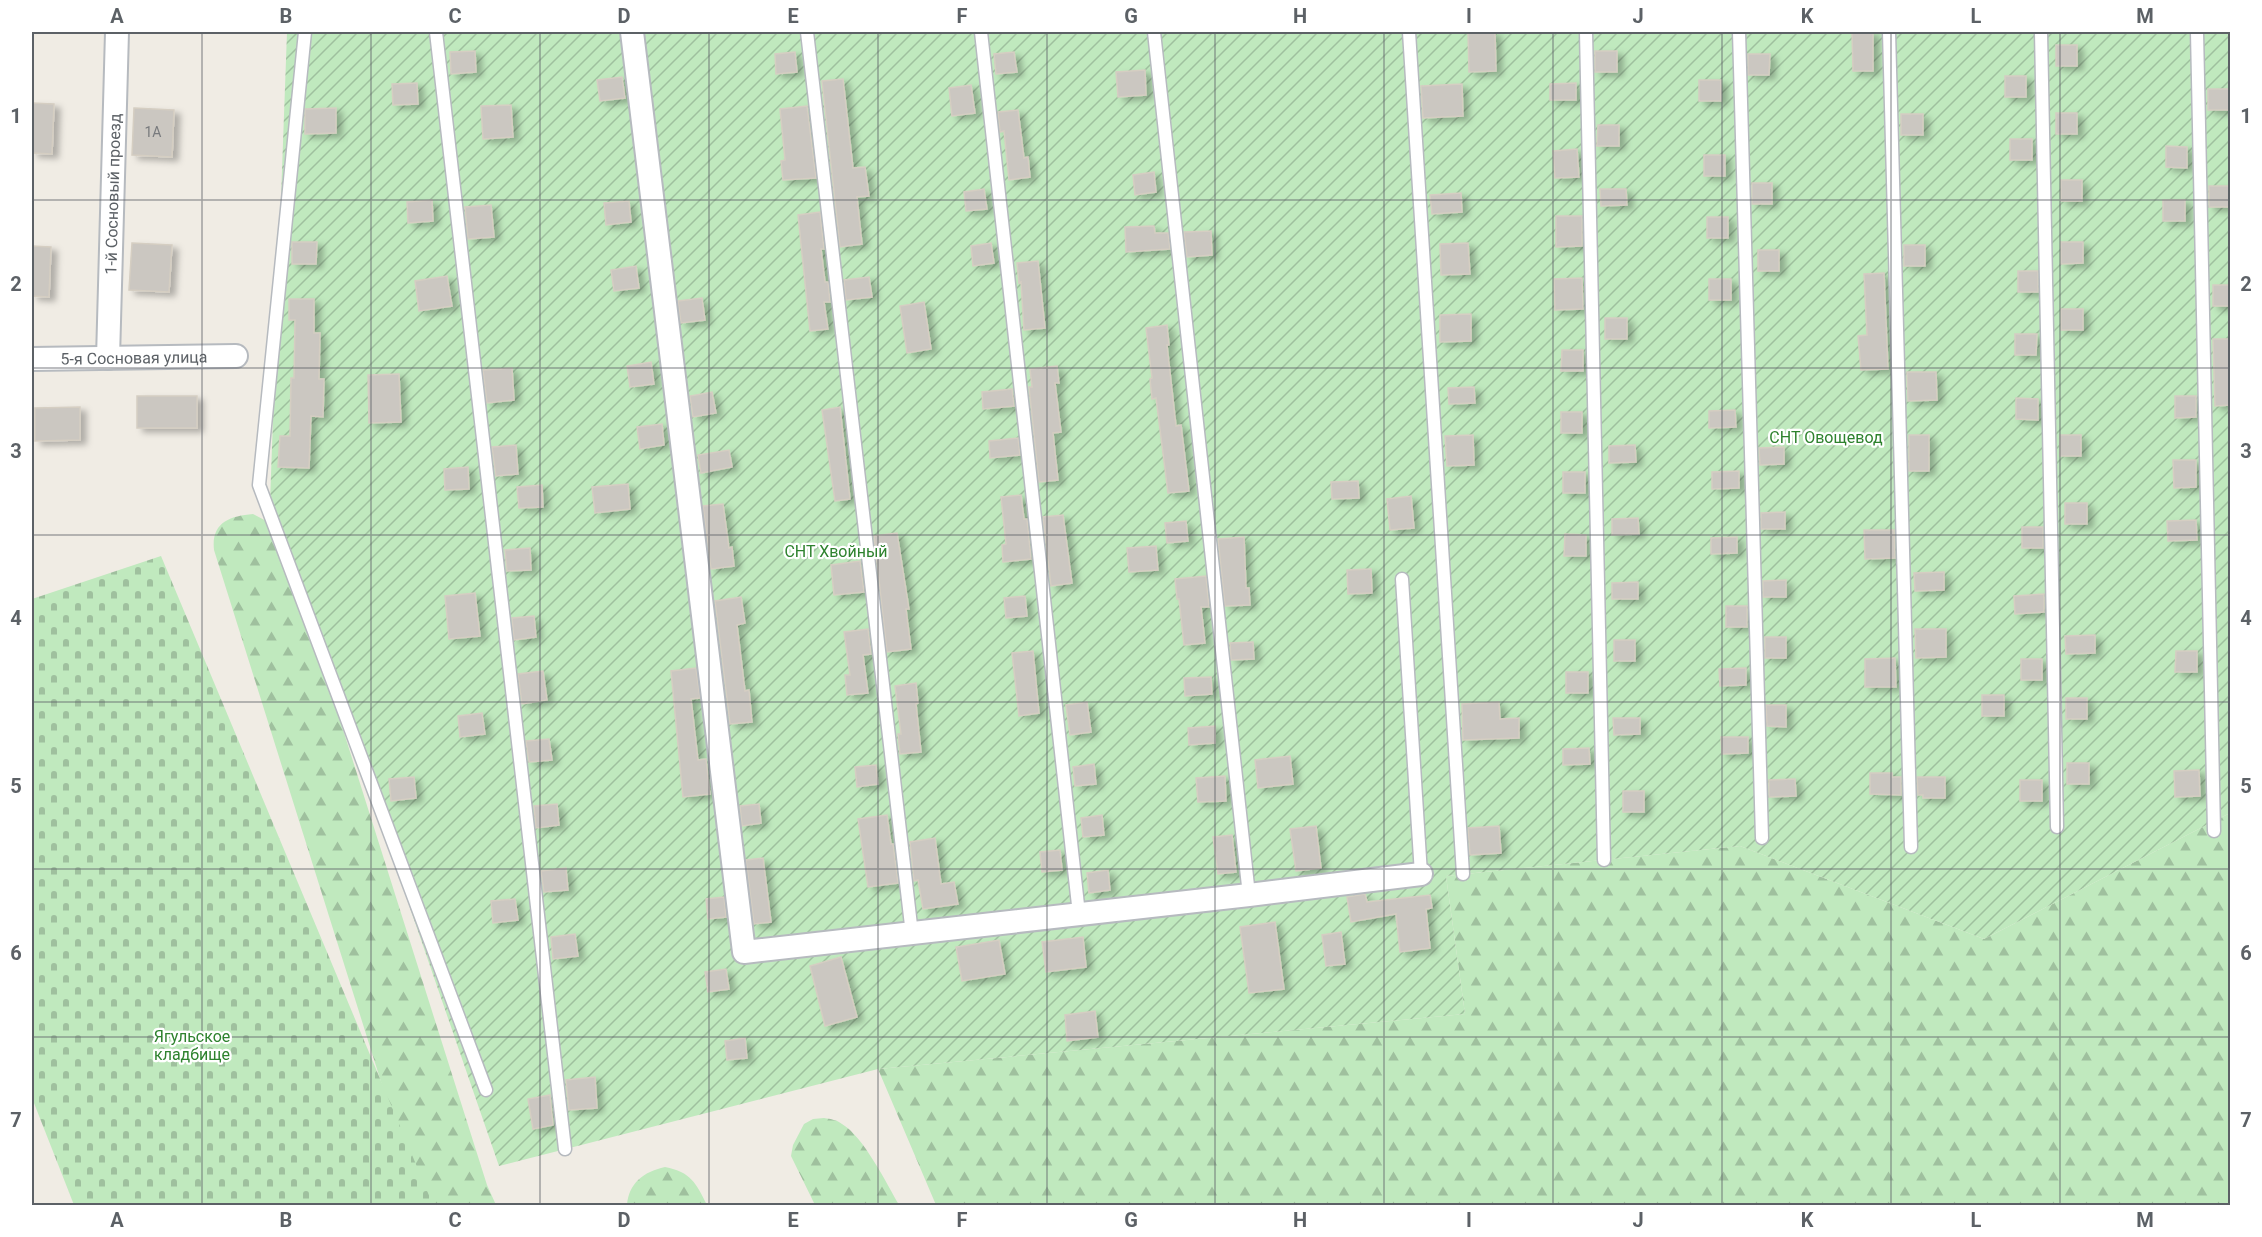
<svg xmlns="http://www.w3.org/2000/svg" width="2262" height="1237" font-family="Roboto,sans-serif">
  <style>
    .forest { fill: url(#forest-firs) }
    .cemetery { fill: url(#cemetery-stones) }
    .garden { fill: url(#garden-furrows) }
    .building { fill: #cbc7c1; stroke: #d5cec2; stroke-width: 1.5; filter: url(#shadow) }
    .lines { fill: none; stroke-linecap: round; stroke-linejoin: round }
    .lane-casing { stroke: #b6babf; stroke-width: 15 }
    .street-casing { stroke: #b6babf; stroke-width: 26 }
    .lane { stroke: #fff; stroke-width: 12 }
    .street { stroke: #fff; stroke-width: 22 }
    .grid { fill: none; stroke: #5c6166; stroke-width: 1.5; stroke-opacity: 0.55 }
    .labels { text-anchor: middle; dominant-baseline: central; stroke-width: 4.5; stroke-linejoin: round; paint-order: stroke }
    .number-label { font-size: 14px; fill: #787a7d }
    .street-label { font-size: 16px; fill: #5c6166; stroke: #fff }
    .park-label { font-size: 16px; fill: #2e822e; stroke: #fff }
    .neatline { fill: none; stroke: #5c6166; stroke-width: 2 }
    .grid-label { font-size: 20px; text-anchor: middle; font-weight: bold; fill: #5c6166 }
  </style>
  <defs>
    <pattern id="forest-firs" width="22" height="20" patternUnits="userSpaceOnUse" patternTransform="scale(1.5)"><rect width="22" height="20" fill="#c0e9be"/><path d="M5 1l3.5 6h-7zM16 11l3.5 6h-7z" fill="#9fc09e"/></pattern>
    <pattern id="cemetery-stones" width="16" height="16" patternUnits="userSpaceOnUse" patternTransform="scale(1.5)"><rect width="16" height="16" fill="#c0e9be"/><path d="M2 7V4a2 2 0 0 1 4 0v3zM10 15v-3a2 2 0 0 1 4 0v3z" fill="#9fc09e"/></pattern>
    <pattern id="garden-furrows" width="10" height="10" patternUnits="userSpaceOnUse" patternTransform="scale(1.5)"><rect width="10" height="10" fill="#c0e9be"/><path d="M-1 1l2-2M0 10L10 0M9 11l2-2" fill="none" stroke="#9fc09e"/></pattern>
    <filter id="shadow"><feDropShadow dx="6" dy="4" stdDeviation="3" flood-color="#0004"/></filter>
  </defs>
  <rect width="100%" height="100%" fill="#f0ece4"/>
  <!-- forest -->
  <path class="forest" d="M 253,514 L 272,524 L 284,543 L 487,1185 L 496,1205 L 423,1205 L 404,1155 L 214,550 C 211,523 229,516 253,514 Z
    M 2230,813 L 2230,1205 L 936,1205 L 878,1069 L 1465,1014 L 1446,876 L 1740,846 L 1984,939 Z
    M 824,1118 C 831,1119 837,1120 842,1124 C 863,1136 887,1184 899,1205 L 815,1205 L 791,1156 L 793,1145 L 804,1124 L 813,1119 Z
    M 665,1167 C 691,1172 696,1183 707,1205 L 627,1205 C 629,1183 643,1172 665,1167 Z"/>
  <!-- cemetery -->
  <path class="cemetery" d="M 161,556 L 433,1205 L 74,1205 L 32,1098 L 32,599 Z"/>
  <!-- garden -->
  <path class="garden" d="M 287,32 L 2230,32 L 2230,813 L 1984,939 L 1740,846 L 1446,876 L 1465,1014 L 878,1069 L 499,1166 L 270,502 Z"/>
  <!-- building -->
  <path class="building" d="M 1468,32 L 1495,32 L 1496,71 L 1469,72 Z
    M 1852,32 L 1873,32 L 1873,71 L 1853,71 Z
    M 2056,45 L 2077,45 L 2077,66 L 2056,66 Z
    M 475,51 L 476,72 L 451,74 L 450,52 Z
    M 1595,51 L 1617,51 L 1617,72 L 1595,72 Z
    M 795,52 L 797,72 L 776,74 L 775,54 Z
    M 1014,52 L 1017,72 L 996,74 L 994,54 Z
    M 1748,54 L 1770,54 L 1769,75 L 1748,75 Z
    M 1145,70 L 1146,95 L 1118,97 L 1116,72 Z
    M 2005,76 L 2026,76 L 2026,97 L 2005,97 Z
    M 622,77 L 625,98 L 600,101 L 597,80 Z
    M 843,79 L 853,168 L 865,167 L 869,196 L 857,197 L 862,244 L 840,247 L 822,81 Z
    M 1699,80 L 1721,80 L 1721,101 L 1699,101 Z
    M 417,83 L 418,104 L 393,105 L 392,84 Z
    M 1576,83 L 1576,100 L 1550,100 L 1550,84 Z
    M 1462,84 L 1463,116 L 1423,118 L 1421,86 Z
    M 971,85 L 975,113 L 952,116 L 949,88 Z
    M 2208,89 L 2230,89 L 2230,110 L 2208,110 Z
    M 32,103 L 54,104 L 52,154 L 32,153 Z
    M 511,105 L 513,137 L 483,139 L 481,106 Z
    M 807,106 L 816,178 L 783,180 L 781,161 L 785,160 L 780,109 Z
    M 134,108 L 174,110 L 172,157 L 132,155 Z
    M 336,108 L 336,133 L 305,134 L 305,109 Z
    M 1018,110 L 1024,158 L 1028,157 L 1030,177 L 1009,180 L 1004,131 L 1000,132 L 998,112 Z
    M 2056,113 L 2077,113 L 2077,134 L 2056,134 Z
    M 1901,114 L 1923,114 L 1923,135 L 1901,135 Z
    M 1598,125 L 1619,125 L 1619,146 L 1597,146 Z
    M 2010,139 L 2032,139 L 2032,160 L 2010,160 Z
    M 2166,146 L 2187,147 L 2187,168 L 2166,167 Z
    M 1577,149 L 1579,177 L 1555,178 L 1553,151 Z
    M 1704,155 L 1725,155 L 1725,176 L 1704,176 Z
    M 1154,172 L 1156,192 L 1135,195 L 1133,175 Z
    M 2061,180 L 2082,180 L 2082,201 L 2061,201 Z
    M 1752,183 L 1772,183 L 1772,204 L 1752,204 Z
    M 2209,186 L 2230,186 L 2230,207 L 2209,207 Z
    M 984,189 L 987,209 L 966,211 L 964,192 Z
    M 1600,189 L 1626,189 L 1627,205 L 1601,206 Z
    M 1461,193 L 1462,212 L 1432,214 L 1430,195 Z
    M 432,200 L 433,221 L 408,223 L 407,202 Z
    M 2163,200 L 2185,200 L 2185,221 L 2163,221 Z
    M 629,201 L 631,222 L 606,225 L 604,203 Z
    M 491,205 L 494,237 L 468,239 L 465,207 Z
    M 820,212 L 824,249 L 821,249 L 825,282 L 828,282 L 830,302 L 824,302 L 828,329 L 810,331 L 798,215 Z
    M 1556,216 L 1582,216 L 1582,246 L 1556,247 Z
    M 1707,217 L 1728,217 L 1728,238 L 1707,238 Z
    M 1154,226 L 1155,233 L 1168,233 L 1170,249 L 1126,252 L 1125,227 Z
    M 1211,231 L 1212,255 L 1187,257 L 1184,232 Z
    M 292,242 L 317,242 L 316,264 L 292,264 Z
    M 2061,242 L 2083,242 L 2083,263 L 2061,264 Z
    M 132,243 L 172,245 L 169,292 L 129,290 Z
    M 991,243 L 994,263 L 973,266 L 971,246 Z
    M 1468,243 L 1470,274 L 1441,275 L 1440,244 Z
    M 1904,245 L 1925,245 L 1925,266 L 1904,266 Z
    M 32,246 L 51,247 L 49,297 L 32,296 Z
    M 1758,250 L 1779,250 L 1779,271 L 1758,271 Z
    M 1038,261 L 1045,328 L 1024,330 L 1021,282 L 1019,283 L 1017,263 Z
    M 636,266 L 639,288 L 614,291 L 611,270 Z
    M 2018,271 L 2038,271 L 2038,292 L 2018,292 Z
    M 1884,273 L 1888,369 L 1861,370 L 1858,336 L 1867,335 L 1864,274 Z
    M 447,276 L 452,306 L 419,311 L 415,281 Z
    M 869,277 L 872,297 L 846,300 L 844,280 Z
    M 1582,278 L 1583,309 L 1555,310 L 1554,279 Z
    M 1709,279 L 1731,279 L 1731,300 L 1709,300 Z
    M 2213,285 L 2230,285 L 2230,306 L 2213,306 Z
    M 702,298 L 705,320 L 681,323 L 678,301 Z
    M 289,299 L 314,299 L 314,333 L 320,333 L 319,379 L 324,379 L 323,417 L 311,416 L 309,468 L 278,467 L 280,436 L 290,436 L 291,378 L 294,378 L 295,320 L 289,320 Z
    M 924,302 L 931,349 L 907,353 L 900,306 Z
    M 2061,309 L 2083,309 L 2083,330 L 2061,330 Z
    M 1471,314 L 1471,341 L 1440,342 L 1440,315 Z
    M 1605,318 L 1627,318 L 1627,339 L 1605,339 Z
    M 1167,325 L 1169,345 L 1167,345 L 1176,426 L 1181,425 L 1189,491 L 1168,493 L 1156,398 L 1152,399 L 1150,379 L 1152,378 L 1146,328 Z
    M 2015,334 L 2037,334 L 2036,355 L 2015,355 Z
    M 2213,339 L 2230,339 L 2230,405 L 2215,406 Z
    M 1562,350 L 1583,350 L 1583,371 L 1561,371 Z
    M 651,362 L 654,384 L 630,387 L 627,366 Z
    M 1057,366 L 1059,383 L 1055,383 L 1061,432 L 1053,433 L 1058,480 L 1039,482 L 1029,387 L 1032,387 L 1030,369 Z
    M 512,368 L 514,400 L 487,403 L 483,370 Z
    M 1907,372 L 1936,372 L 1937,400 L 1908,401 Z
    M 399,374 L 401,422 L 369,423 L 368,375 Z
    M 1474,387 L 1475,403 L 1449,404 L 1448,388 Z
    M 1012,389 L 1014,406 L 983,409 L 982,392 Z
    M 712,392 L 716,413 L 693,417 L 690,396 Z
    M 137,396 L 197,396 L 197,428 L 137,428 Z
    M 2175,396 L 2196,396 L 2196,417 L 2175,418 Z
    M 2016,398 L 2038,399 L 2038,420 L 2016,419 Z
    M 80,407 L 80,440 L 35,441 L 35,408 Z
    M 840,407 L 850,499 L 835,501 L 822,410 Z
    M 1735,410 L 1736,427 L 1709,428 L 1709,411 Z
    M 1561,412 L 1582,412 L 1582,433 L 1561,433 Z
    M 662,424 L 664,445 L 640,449 L 637,427 Z
    M 1473,435 L 1474,465 L 1447,466 L 1445,436 Z
    M 1909,435 L 1929,435 L 1929,471 L 1909,471 Z
    M 2060,435 L 2081,435 L 2081,456 L 2060,456 Z
    M 1018,438 L 1020,455 L 990,458 L 989,441 Z
    M 516,445 L 518,474 L 496,476 L 492,447 Z
    M 1635,445 L 1636,462 L 1609,463 L 1609,446 Z
    M 1784,447 L 1784,464 L 1760,465 L 1759,448 Z
    M 729,450 L 732,467 L 701,473 L 698,455 Z
    M 2173,460 L 2196,460 L 2196,487 L 2174,488 Z
    M 468,467 L 469,489 L 445,490 L 444,469 Z
    M 1739,471 L 1739,488 L 1712,489 L 1712,472 Z
    M 1563,472 L 1585,472 L 1585,493 L 1563,493 Z
    M 1358,481 L 1359,498 L 1332,499 L 1331,482 Z
    M 628,484 L 630,509 L 595,513 L 592,487 Z
    M 542,485 L 543,507 L 519,508 L 517,487 Z
    M 1021,495 L 1024,519 L 1027,519 L 1031,559 L 1003,562 L 1002,545 L 1006,544 L 1001,497 Z
    M 1411,496 L 1414,528 L 1390,530 L 1387,499 Z
    M 2065,503 L 2087,503 L 2087,524 L 2065,524 Z
    M 723,504 L 729,548 L 732,547 L 734,566 L 711,569 L 703,506 Z
    M 1785,512 L 1785,529 L 1761,529 L 1761,513 Z
    M 1063,515 L 1072,583 L 1051,586 L 1043,517 Z
    M 1638,518 L 1639,534 L 1612,535 L 1612,519 Z
    M 2196,520 L 2197,540 L 2168,541 L 2167,521 Z
    M 1186,521 L 1188,541 L 1167,543 L 1165,523 Z
    M 2022,527 L 2043,527 L 2043,548 L 2022,548 Z
    M 1864,530 L 1894,530 L 1895,558 L 1865,559 Z
    M 897,533 L 909,609 L 906,609 L 911,649 L 887,652 L 874,536 Z
    M 1565,534 L 1586,535 L 1586,556 L 1564,556 Z
    M 1244,537 L 1246,588 L 1249,588 L 1250,605 L 1225,606 L 1218,539 Z
    M 1737,537 L 1737,553 L 1711,554 L 1711,538 Z
    M 1156,546 L 1158,570 L 1129,572 L 1127,548 Z
    M 530,548 L 531,570 L 507,571 L 505,550 Z
    M 860,561 L 864,592 L 834,595 L 831,565 Z
    M 1371,569 L 1372,593 L 1348,594 L 1347,570 Z
    M 1944,572 L 1944,590 L 1915,591 L 1914,573 Z
    M 1206,576 L 1209,607 L 1201,607 L 1205,643 L 1184,645 L 1179,599 L 1177,599 L 1175,579 Z
    M 1786,580 L 1786,597 L 1763,597 L 1763,581 Z
    M 1638,582 L 1638,599 L 1612,599 L 1612,583 Z
    M 475,593 L 480,636 L 449,639 L 445,596 Z
    M 2044,594 L 2044,612 L 2015,614 L 2014,596 Z
    M 1025,596 L 1027,616 L 1006,618 L 1004,598 Z
    M 741,597 L 745,623 L 737,625 L 745,691 L 749,690 L 752,722 L 730,724 L 715,601 Z
    M 1726,606 L 1747,606 L 1747,627 L 1726,627 Z
    M 534,616 L 536,637 L 514,640 L 512,618 Z
    M 868,629 L 871,654 L 863,655 L 868,693 L 847,695 L 845,675 L 850,675 L 844,632 Z
    M 1915,629 L 1946,629 L 1946,657 L 1916,658 Z
    M 2095,635 L 2095,653 L 2066,654 L 2065,636 Z
    M 1765,637 L 1786,637 L 1786,658 L 1765,658 Z
    M 1614,640 L 1635,640 L 1635,661 L 1614,661 Z
    M 1253,642 L 1254,659 L 1231,660 L 1230,643 Z
    M 1033,651 L 1039,713 L 1019,716 L 1012,653 Z
    M 2176,651 L 2197,651 L 2197,672 L 2175,672 Z
    M 1895,658 L 1896,687 L 1865,687 L 1865,659 Z
    M 2021,659 L 2042,659 L 2042,680 L 2021,680 Z
    M 696,668 L 700,698 L 691,699 L 698,760 L 706,759 L 710,794 L 683,797 L 671,671 Z
    M 1746,668 L 1746,685 L 1720,686 L 1719,669 Z
    M 543,671 L 547,700 L 522,704 L 518,674 Z
    M 1566,672 L 1588,672 L 1588,693 L 1566,693 Z
    M 1211,677 L 1212,694 L 1185,696 L 1184,678 Z
    M 916,683 L 918,703 L 916,704 L 921,752 L 900,754 L 898,734 L 901,734 L 895,686 Z
    M 1982,695 L 2004,695 L 2004,716 L 1982,716 Z
    M 2066,698 L 2087,698 L 2087,719 L 2066,719 Z
    M 1087,702 L 1091,732 L 1070,735 L 1066,705 Z
    M 1499,702 L 1500,719 L 1519,718 L 1519,738 L 1463,740 L 1462,704 Z
    M 1766,705 L 1786,705 L 1786,727 L 1767,726 Z
    M 482,713 L 485,734 L 460,737 L 458,716 Z
    M 1613,718 L 1640,718 L 1640,734 L 1614,735 Z
    M 1215,726 L 1215,743 L 1189,745 L 1188,728 Z
    M 1721,737 L 1748,737 L 1748,753 L 1722,754 Z
    M 549,739 L 552,760 L 529,762 L 526,741 Z
    M 1589,748 L 1590,764 L 1563,765 L 1563,749 Z
    M 1290,756 L 1293,784 L 1258,788 L 1255,760 Z
    M 2067,763 L 2089,763 L 2089,784 L 2067,784 Z
    M 1094,764 L 1096,784 L 1075,786 L 1073,767 Z
    M 876,765 L 878,784 L 857,787 L 855,767 Z
    M 2199,770 L 2200,796 L 2175,797 L 2174,771 Z
    M 1870,773 L 1892,773 L 1892,777 L 1901,777 L 1901,795 L 1870,794 Z
    M 1225,776 L 1226,801 L 1198,802 L 1196,778 Z
    M 414,777 L 416,798 L 391,801 L 389,779 Z
    M 1917,777 L 1945,777 L 1945,798 L 1923,798 L 1923,795 L 1918,795 Z
    M 1795,779 L 1796,796 L 1769,797 L 1769,780 Z
    M 2020,780 L 2042,780 L 2042,801 L 2020,801 Z
    M 1623,791 L 1644,791 L 1644,812 L 1623,812 Z
    M 557,804 L 559,825 L 536,828 L 534,806 Z
    M 759,804 L 761,823 L 742,826 L 740,806 Z
    M 887,815 L 891,844 L 893,844 L 898,883 L 868,887 L 858,819 Z
    M 1102,815 L 1104,835 L 1083,837 L 1081,818 Z
    M 1316,826 L 1321,868 L 1296,871 L 1290,829 Z
    M 1499,826 L 1501,853 L 1470,855 L 1468,828 Z
    M 1232,835 L 1236,872 L 1218,874 L 1213,837 Z
    M 935,838 L 941,884 L 954,882 L 958,904 L 923,909 L 918,880 L 914,881 L 910,842 Z
    M 1060,850 L 1062,870 L 1042,872 L 1040,852 Z
    M 763,858 L 771,922 L 754,924 L 746,860 Z
    M 566,868 L 568,890 L 544,892 L 541,871 Z
    M 1108,870 L 1110,890 L 1089,893 L 1087,873 Z
    M 1365,894 L 1367,902 L 1430,895 L 1432,908 L 1426,909 L 1430,948 L 1400,952 L 1396,914 L 1351,922 L 1347,897 Z
    M 724,897 L 726,917 L 708,919 L 706,899 Z
    M 515,899 L 518,920 L 493,923 L 491,901 Z
    M 1275,922 L 1284,989 L 1249,993 L 1240,927 Z
    M 1341,932 L 1345,964 L 1326,966 L 1322,935 Z
    M 575,934 L 578,956 L 553,959 L 551,937 Z
    M 1083,937 L 1086,967 L 1046,972 L 1042,942 Z
    M 999,940 L 1005,974 L 962,981 L 956,947 Z
    M 841,957 L 857,1017 L 825,1026 L 810,966 Z
    M 726,969 L 729,989 L 708,992 L 705,972 Z
    M 1095,1011 L 1098,1037 L 1067,1041 L 1065,1015 Z
    M 745,1038 L 747,1058 L 727,1060 L 725,1041 Z
    M 595,1077 L 597,1108 L 569,1110 L 566,1080 Z
    M 550,1095 L 553,1125 L 533,1129 L 528,1099 Z"/>
  <g class="lines">
    <!-- lane casing -->
    <g class="lane-casing">
      <path id="lane" d="M 305,32 L 259,485 L 486,1090
        M 436,32 L 565,1149
        M 807,32 L 912,934
        M 981,32 L 1079,914
        M 1154,32 L 1249,895
        M 1409,32 L 1463,874
        M 1586,32 L 1604,860
        M 1739,32 L 1762,838
        M 1889,32 L 1911,847
        M 2041,32 L 2057,827
        M 2197,32 L 2214,831
        M 1402,579 L 1421,874"/>
    </g>
    <!-- street casing -->
    <g class="street-casing">
      <g id="street">
        <path d="M 632,32 L 744,952 L 1249,895 L 1421,874"/>
        <path id="s1" d="M 108,358 L 117,32"/>
        <path id="s2" d="M 32,359 L 236,356"/>
      </g>
    </g>
    <!-- lane -->
    <use href="#lane" class="lane"/>
    <!-- street -->
    <use href="#street" class="street"/>
  </g>
  <!-- grid -->
  <path class="grid" d="M 202,32 L 202,1206M 371,32 L 371,1206M 540,32 L 540,1206M 709,32 L 709,1206M 878,32 L 878,1206M 1047,32 L 1047,1206M 1215,32 L 1215,1206M 1384,32 L 1384,1206M 1553,32 L 1553,1206M 1722,32 L 1722,1206M 1891,32 L 1891,1206M 2060,32 L 2060,1206M 32,200 L 2230,200M 32,368 L 2230,368M 32,535 L 2230,535M 32,702 L 2230,702M 32,869 L 2230,869M 32,1037 L 2230,1037"/>
  <g class="labels">
    <!-- number labels -->
    <g class="number-label">
      <text x="153" y="132">1А</text>
    </g>
    <!-- street labels -->
    <g class="street-label">
      <text stroke="none"><textPath href="#s1" startOffset="164">1-й Сосновый проезд</textPath></text>
      <text stroke="none"><textPath href="#s2" startOffset="102">5-я Сосновая улица</textPath></text>
    </g>
    <!-- park labels -->
    <g class="park-label">
      <text x="1826" y="437">СНТ Овощевод</text>
      <text x="836" y="551">СНТ Хвойный</text>
      <text x="192" y="1036">Ягульское<tspan x="192" dy="18">кладбище</tspan></text>
    </g>
  </g>
  <!-- border -->
  <rect width="2262" height="1237" fill="none" stroke="#ffffff" stroke-width="66"/>
  <rect x="33" y="33" width="2196" height="1171" class="neatline"/>
  <g class="grid-label">
    <text x="117" y="23">A</text>
    <text x="286" y="23">B</text>
    <text x="455" y="23">C</text>
    <text x="624" y="23">D</text>
    <text x="793" y="23">E</text>
    <text x="962" y="23">F</text>
    <text x="1131" y="23">G</text>
    <text x="1300" y="23">H</text>
    <text x="1469" y="23">I</text>
    <text x="1638" y="23">J</text>
    <text x="1807" y="23">K</text>
    <text x="1976" y="23">L</text>
    <text x="2145" y="23">M</text>
    <text x="16" y="123">1</text>
    <text x="2246" y="123">1</text>
    <text x="16" y="291">2</text>
    <text x="2246" y="291">2</text>
    <text x="16" y="458">3</text>
    <text x="2246" y="458">3</text>
    <text x="16" y="625">4</text>
    <text x="2246" y="625">4</text>
    <text x="16" y="793">5</text>
    <text x="2246" y="793">5</text>
    <text x="16" y="960">6</text>
    <text x="2246" y="960">6</text>
    <text x="16" y="1127">7</text>
    <text x="2246" y="1127">7</text>
    <text x="117" y="1227">A</text>
    <text x="286" y="1227">B</text>
    <text x="455" y="1227">C</text>
    <text x="624" y="1227">D</text>
    <text x="793" y="1227">E</text>
    <text x="962" y="1227">F</text>
    <text x="1131" y="1227">G</text>
    <text x="1300" y="1227">H</text>
    <text x="1469" y="1227">I</text>
    <text x="1638" y="1227">J</text>
    <text x="1807" y="1227">K</text>
    <text x="1976" y="1227">L</text>
    <text x="2145" y="1227">M</text>
  </g>
</svg>
